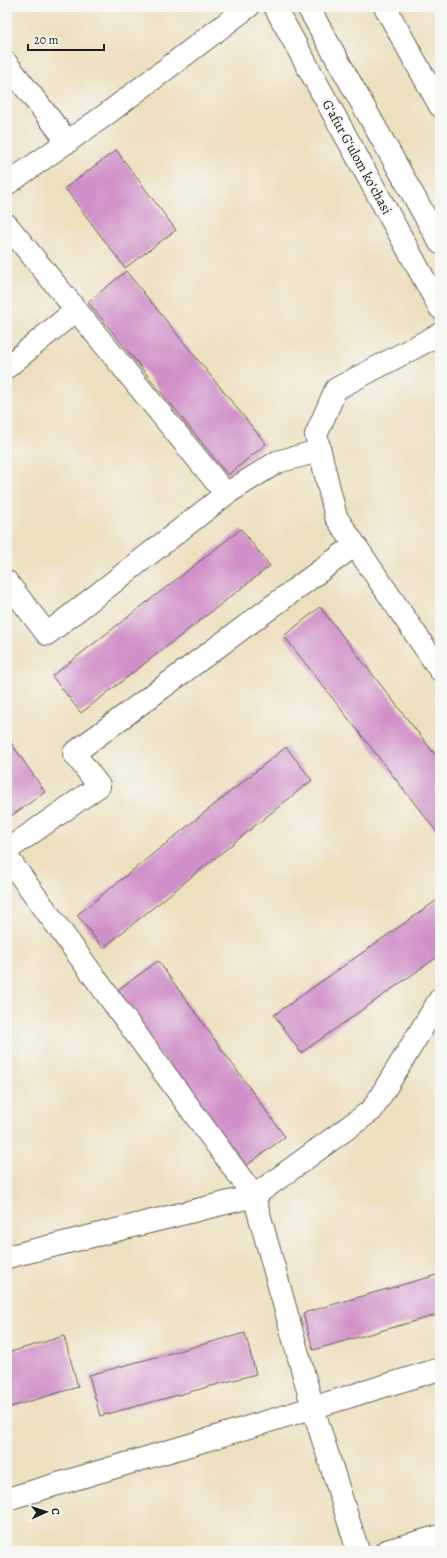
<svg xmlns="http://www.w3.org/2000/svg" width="447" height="1558" font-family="Alegreya,serif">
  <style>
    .building { fill: #d08fc8 }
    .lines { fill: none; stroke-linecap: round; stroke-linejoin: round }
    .minor-casing { stroke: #656155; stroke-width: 24 }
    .major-casing { stroke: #656155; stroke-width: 24 }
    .minor { stroke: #fff; stroke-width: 22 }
    .major { stroke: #fff; stroke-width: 22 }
    .labels { text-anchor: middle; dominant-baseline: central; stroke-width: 3.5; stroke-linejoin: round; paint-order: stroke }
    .street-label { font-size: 14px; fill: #1c1c1c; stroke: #f6f6f2 }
  </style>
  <rect width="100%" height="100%" fill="#f6f6f2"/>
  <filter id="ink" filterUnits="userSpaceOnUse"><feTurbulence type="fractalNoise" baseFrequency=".025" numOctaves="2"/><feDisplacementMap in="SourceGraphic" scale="8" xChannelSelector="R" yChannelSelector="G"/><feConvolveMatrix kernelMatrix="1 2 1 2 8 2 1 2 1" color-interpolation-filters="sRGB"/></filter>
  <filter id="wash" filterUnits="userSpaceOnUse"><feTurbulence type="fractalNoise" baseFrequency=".012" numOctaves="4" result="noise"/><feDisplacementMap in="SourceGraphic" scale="16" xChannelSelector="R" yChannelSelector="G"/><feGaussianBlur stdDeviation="0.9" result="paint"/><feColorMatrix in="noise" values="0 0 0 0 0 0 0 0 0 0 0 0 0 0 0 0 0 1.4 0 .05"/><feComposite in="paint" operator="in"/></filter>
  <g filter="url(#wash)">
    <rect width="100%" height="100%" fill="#ede0bf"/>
    <g id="blocks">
      <!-- building -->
      <path class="building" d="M 116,150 L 176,230 L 125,268 L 65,188 Z
        M 126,271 L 266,444 L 228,475 L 88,302 Z
        M 241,529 L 270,566 L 81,713 L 52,676 Z
        M 320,607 L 440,761 L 440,836 L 284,636 Z
        M 7,737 L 45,792 L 7,819 Z
        M 286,747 L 312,780 L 103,948 L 77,915 Z
        M 440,898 L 440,955 L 301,1053 L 274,1015 Z
        M 158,961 L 285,1137 L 243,1168 L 115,992 Z
        M 440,1274 L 440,1314 L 313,1350 L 303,1313 Z
        M 245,1333 L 256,1374 L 100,1416 L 89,1375 Z
        M 64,1336 L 78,1387 L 7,1408 L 7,1353 Z"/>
    </g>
  </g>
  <g filter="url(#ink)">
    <use href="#blocks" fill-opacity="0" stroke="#656155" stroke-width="1"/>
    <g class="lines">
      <!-- minor casing -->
      <g class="minor-casing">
        <path id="minor" d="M 385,7 L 440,106
          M 7,64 L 68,142
          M 7,184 L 104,116 L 248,7
          M 7,225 L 226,494 L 47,634 L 7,582
          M 440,334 L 336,389 L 316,435 L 336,517 L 440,670
          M 7,367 L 76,310
          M 226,494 L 277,462 L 319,451
          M 7,850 L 99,786 L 74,753 L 355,545
          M 7,857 L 254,1196 L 313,1408 L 358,1551
          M 7,1257 L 254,1196 L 372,1110 L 440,999
          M 7,1499 L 183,1447 L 440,1369"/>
      </g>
      <!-- major casing -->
      <g class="major-casing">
        <path id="major" d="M 275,7 L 440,308
          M 308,7 L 440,243
          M 386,1551 L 440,1536"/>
      </g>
      <!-- minor -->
      <use href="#minor" class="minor"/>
      <!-- major -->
      <use href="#major" class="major"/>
    </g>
  </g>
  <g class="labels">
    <!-- street labels -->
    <g class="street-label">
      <text transform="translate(357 157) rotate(61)">Gʻafur Gʻulom koʻchasi</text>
    </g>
  </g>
  <!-- margin -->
  <rect width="447" height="1558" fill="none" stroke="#f6f6f2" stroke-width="24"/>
  <!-- north arrow -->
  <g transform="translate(46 1512) rotate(87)" stroke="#f6f6f2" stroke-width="3" paint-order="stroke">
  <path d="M0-3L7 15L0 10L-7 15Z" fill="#1c1c1c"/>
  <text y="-6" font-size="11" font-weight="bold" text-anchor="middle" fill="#1c1c1c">С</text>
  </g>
  <!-- scale -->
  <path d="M28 44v6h76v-6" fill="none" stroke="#1c1c1c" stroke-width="2"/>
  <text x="34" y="44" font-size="12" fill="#1c1c1c" stroke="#f6f6f2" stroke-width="3" paint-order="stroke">20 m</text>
</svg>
